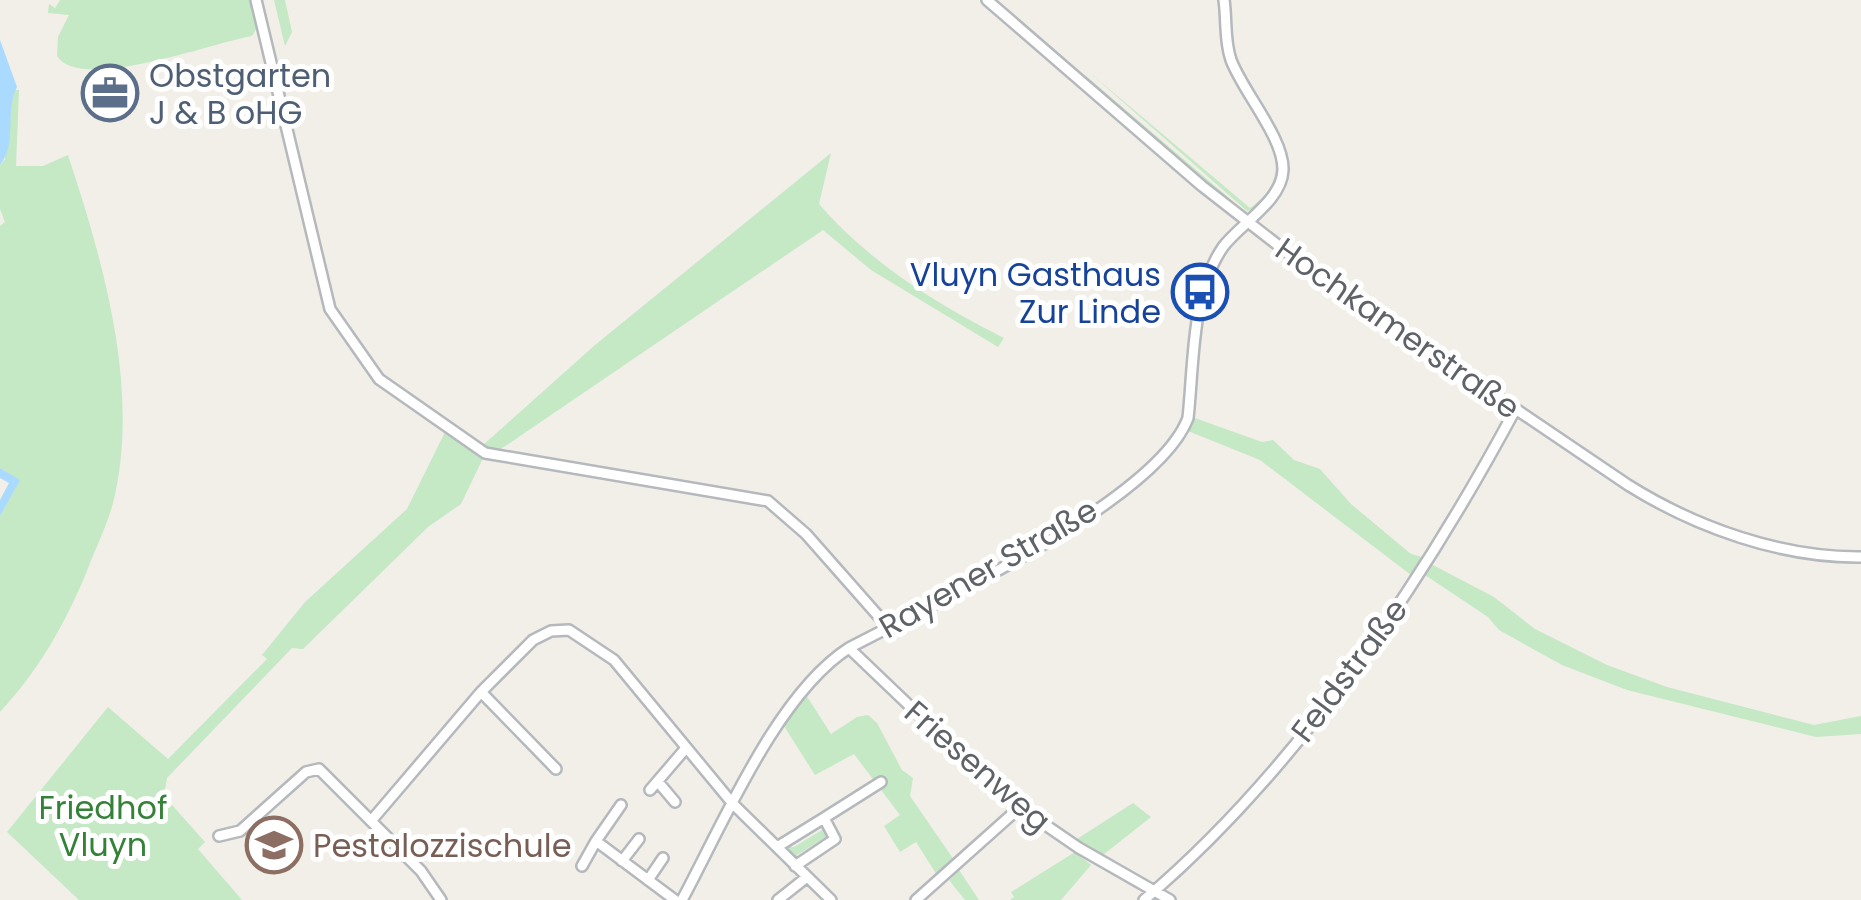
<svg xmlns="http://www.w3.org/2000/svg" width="1861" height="900" font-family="Poppins,sans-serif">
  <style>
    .green { fill: #c5e8c5 }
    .water { fill: #aadaff }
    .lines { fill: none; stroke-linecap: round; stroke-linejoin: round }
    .minor-casing { stroke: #b5b8bc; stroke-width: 14 }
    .minor { stroke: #fff; stroke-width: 9 }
    .labels { text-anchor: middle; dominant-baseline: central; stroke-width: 10; stroke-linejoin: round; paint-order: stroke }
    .service-label { font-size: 32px; fill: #4e5e75; stroke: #fff; text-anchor: start }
    .transit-label { font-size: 32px; fill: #164399; stroke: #fff; text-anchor: end }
    .street-label { font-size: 32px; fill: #5f6368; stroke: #fff }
    .park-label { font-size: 32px; fill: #348238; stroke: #fff }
    .education-label { font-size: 32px; fill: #785e54; stroke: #fff; text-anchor: start }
  </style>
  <rect width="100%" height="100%" fill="#f1efe8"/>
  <!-- green -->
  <path class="green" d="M 60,0 L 254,0 L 259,24 L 252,36 C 215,42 80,93 57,56 L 58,37 L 69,15 L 48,13 L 49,4 L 55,8 Z
    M 274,0 L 285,0 L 292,32 L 285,46 Z
    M 1089,72 L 1250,208 C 1282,184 1281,163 1264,129 C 1281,158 1287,198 1247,211 Z
    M 1086,76 L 1229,198 L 1227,201 L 1086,81 Z
    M 15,90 L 19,90 L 16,166 L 43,166 L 68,155 C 103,261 140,388 114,499 C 108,524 96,547 87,571 C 65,624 39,670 0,712 L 0,516 L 19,480 L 0,468 L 0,226 L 5,222 L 0,209 L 0,165 L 5,159 L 0,120 Z
    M 831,153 L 819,204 C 869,262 936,304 1004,338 L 998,347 L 871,270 L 823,230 L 495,453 L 482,446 L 595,345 Z
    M 1192,417 L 1262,442 L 1273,440 L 1294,460 L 1320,469 L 1351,504 L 1411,554 L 1422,557 L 1411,575 L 1260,460 L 1188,431 Z
    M 446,430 L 485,454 L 461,504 L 428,527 L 303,649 L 292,648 L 167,778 L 164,796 L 205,842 L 198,849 L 242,900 L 79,900 L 7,832 L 108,707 L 168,759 L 267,659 L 262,655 L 305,602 L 407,509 Z
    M 1431,564 L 1494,597 L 1535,629 L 1607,665 L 1667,687 L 1814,725 L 1861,716 L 1861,734 L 1816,737 L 1627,690 L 1562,665 L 1499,630 L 1488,617 L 1425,575 Z
    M 806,695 L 831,734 L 857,717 L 868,715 L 877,723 L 902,770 L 913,778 L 910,796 L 954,860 L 937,875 L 916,842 L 900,852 L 884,826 L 900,815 L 854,754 L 815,775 L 784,726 Z
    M 1133,803 L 1151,817 L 1103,855 L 1077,839 Z
    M 819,825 L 826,825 L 831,839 L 824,838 L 797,855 L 798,860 L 785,847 L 794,847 L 822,830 Z
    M 1075,852 L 1091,865 L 1061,900 L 1010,900 L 1014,897 L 1011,892 Z
    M 959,870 L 979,900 L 965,900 L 949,880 Z"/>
  <!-- water -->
  <path class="water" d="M 0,40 L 17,87 C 4,111 18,143 0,165 Z
    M 0,468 L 20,480 L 0,516 L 0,500 L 9,483 L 0,478 Z"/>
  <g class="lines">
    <!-- minor casing -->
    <g class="minor-casing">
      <path id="minor" d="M 256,0 L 330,309 L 379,379 L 485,453 L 768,501 L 806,534 L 888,627
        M 987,0 L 1202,186 L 1306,267 L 1628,485 C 1695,527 1781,558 1861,557
        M 849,648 L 1006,798 L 1079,848 L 1170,900
        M 481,692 L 556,769
        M 659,783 L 675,802
        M 650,790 L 686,748
        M 621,805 L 596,841 L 675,900
        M 824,818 L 881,782
        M 371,821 L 481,692 L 533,640 L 551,631 L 569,630 L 614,660 L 733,804 L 831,900
        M 219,836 L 240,831 L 306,772 L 319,769 L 421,871 L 441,900
        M 777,847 L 824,818 L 835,839 L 795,866
        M 622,861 L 639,839
        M 582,866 L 596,841
        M 648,880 L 663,858
        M 682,900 C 723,824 777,694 849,648 C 930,605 1157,501 1188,418 C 1194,364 1191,293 1223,247 C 1240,224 1282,201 1283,170 C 1284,138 1243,92 1231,60 C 1224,40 1227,20 1224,0
        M 778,900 L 807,877
        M 916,900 L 1019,808
        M 1144,900 C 1296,771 1421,585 1515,410"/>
    </g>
    <!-- minor -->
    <use href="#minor" class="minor"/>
  </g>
  <!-- icons -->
  <defs>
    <g id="office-ring" transform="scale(2.875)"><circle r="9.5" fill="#fff" stroke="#5c6f8a" stroke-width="1.5"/><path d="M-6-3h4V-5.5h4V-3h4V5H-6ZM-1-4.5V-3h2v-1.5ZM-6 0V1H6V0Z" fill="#5c6f8a"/></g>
    <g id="bus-ring" transform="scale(2.875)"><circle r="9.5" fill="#fff" stroke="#1a4fb4" stroke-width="1.5"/><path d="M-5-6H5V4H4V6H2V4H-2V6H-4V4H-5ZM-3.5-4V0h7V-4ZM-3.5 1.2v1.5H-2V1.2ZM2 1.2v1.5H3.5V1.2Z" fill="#1a4fb4"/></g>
    <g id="school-ring" transform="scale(2.875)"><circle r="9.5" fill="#fff" stroke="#8d6e63" stroke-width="1.5"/><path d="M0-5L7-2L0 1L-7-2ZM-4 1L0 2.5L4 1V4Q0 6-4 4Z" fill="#8d6e63"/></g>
  </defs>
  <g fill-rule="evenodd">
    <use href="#office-ring" x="110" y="93"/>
    <use href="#bus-ring" x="1200" y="292"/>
    <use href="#school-ring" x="274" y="845"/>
  </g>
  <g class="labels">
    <!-- service labels -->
    <g class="service-label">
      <text x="149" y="75">Obstgarten<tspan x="149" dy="37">J &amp; B oHG</tspan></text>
    </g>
    <!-- transit labels -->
    <g class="transit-label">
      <text x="1161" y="274">Vluyn Gasthaus<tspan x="1161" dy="37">Zur Linde</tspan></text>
    </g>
    <!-- street labels -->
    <g class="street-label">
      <text transform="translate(1398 328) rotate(35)">Hochkamerstraße</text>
      <text transform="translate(988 568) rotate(-30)">Rayener Straße</text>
      <text transform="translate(1349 670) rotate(-53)">Feldstraße</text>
      <text transform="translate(978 766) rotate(41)">Friesenweg</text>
    </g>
    <!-- park labels -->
    <g class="park-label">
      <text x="103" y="807">Friedhof<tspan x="103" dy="37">Vluyn</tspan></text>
    </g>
    <!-- education labels -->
    <g class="education-label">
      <text x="313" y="845">Pestalozzischule</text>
    </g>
  </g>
</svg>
